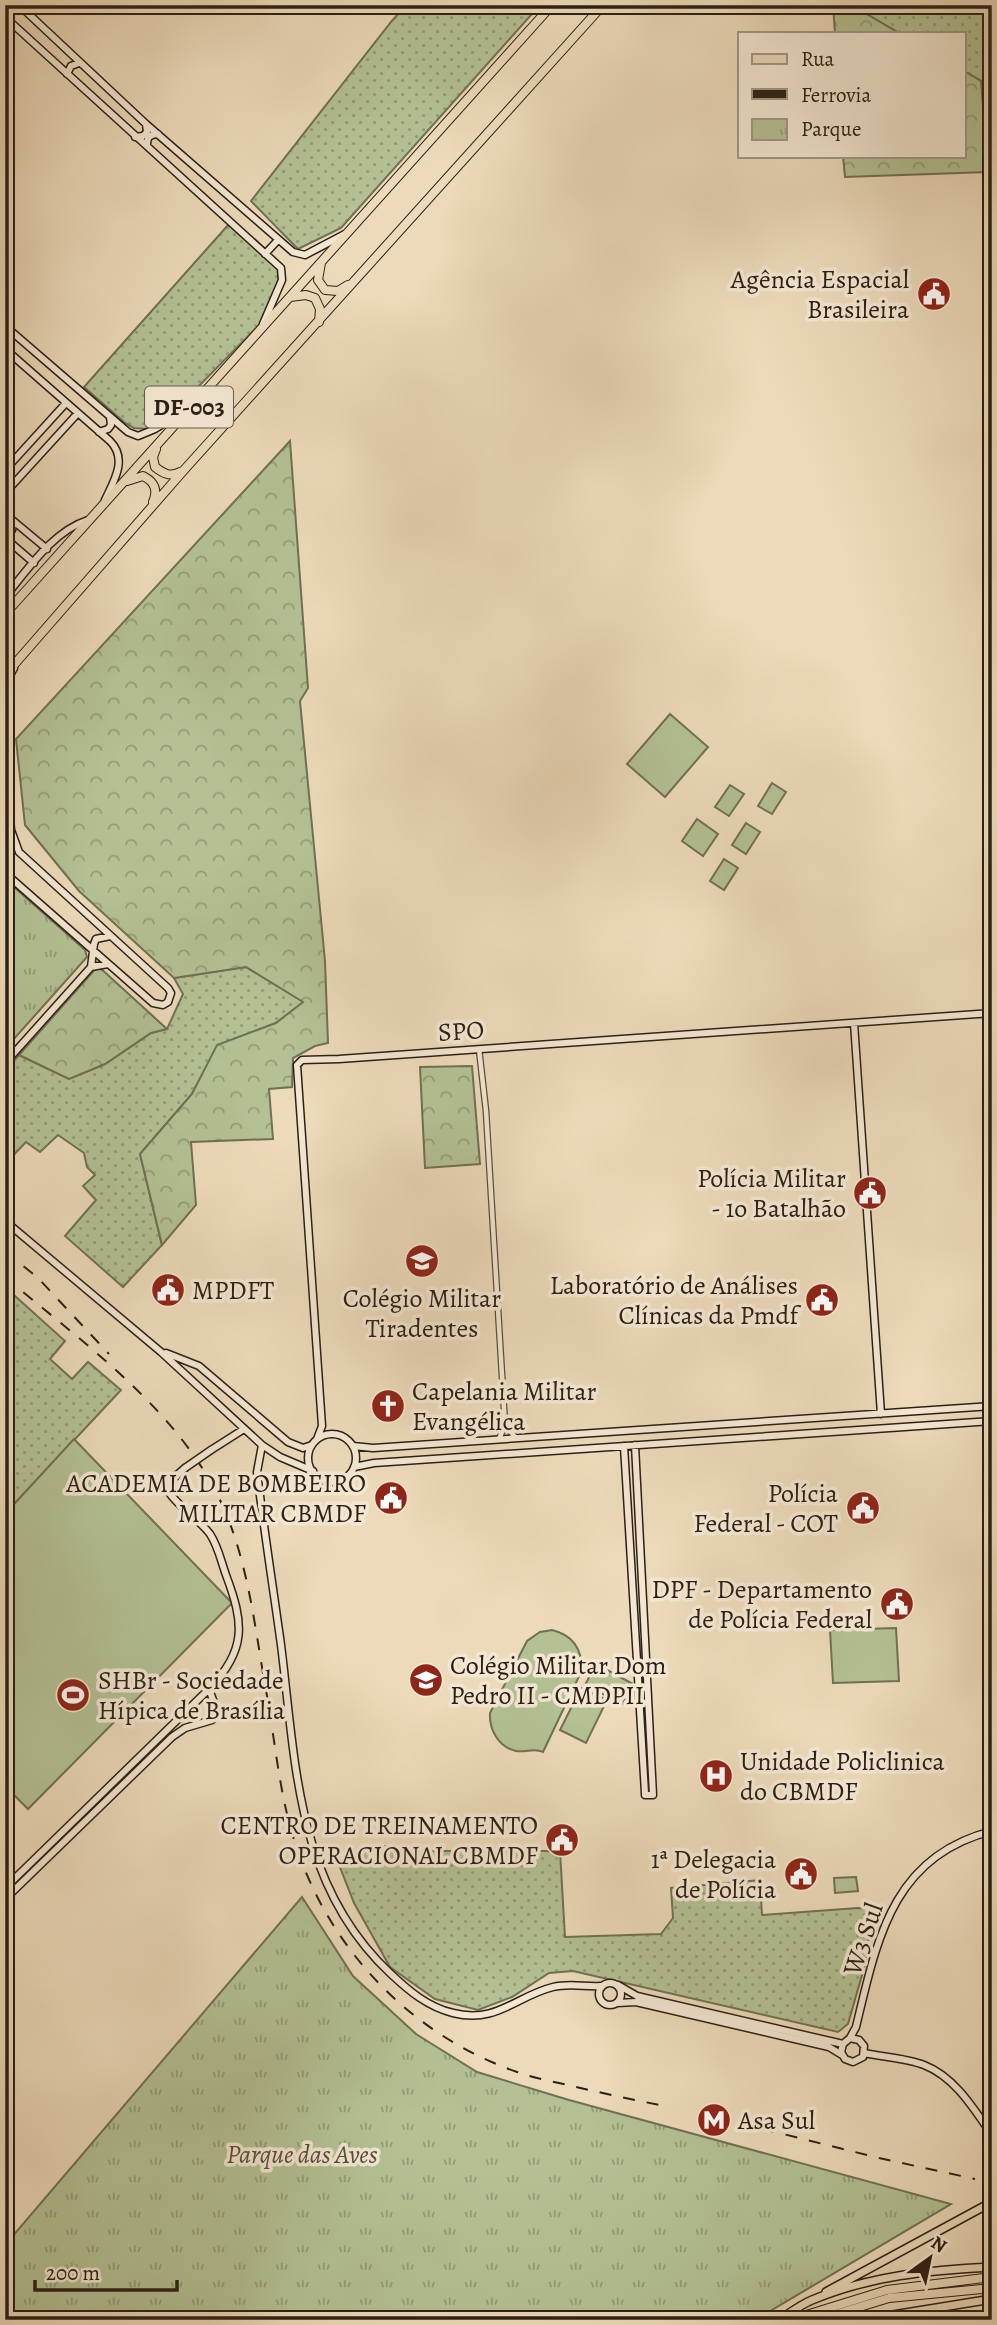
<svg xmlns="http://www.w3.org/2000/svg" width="997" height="2325" font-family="Alegreya,serif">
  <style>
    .grass { fill: url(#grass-dots); stroke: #707055; stroke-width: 2 }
    .forest { fill: url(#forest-crowns); stroke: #707055; stroke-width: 2 }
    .park { fill: url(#park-tufts); stroke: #707055; stroke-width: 2 }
    .garden { fill: #b3c194; stroke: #707055; stroke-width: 2 }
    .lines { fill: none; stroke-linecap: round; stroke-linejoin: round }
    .street-casing { stroke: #5c4e3f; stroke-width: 7 }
    .secondary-casing { stroke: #2c2016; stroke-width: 9 }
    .primary-casing { stroke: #2c2016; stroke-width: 10 }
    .highway-casing { stroke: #2c2016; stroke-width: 10 }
    .street { stroke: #f3e7d2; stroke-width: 4.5 }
    .secondary { stroke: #f3e7d2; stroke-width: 6 }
    .primary { stroke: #ecdaba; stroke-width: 7 }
    .highway { stroke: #ecdaba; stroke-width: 8 }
    .rail { stroke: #2c2016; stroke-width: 2; stroke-dasharray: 12 12; stroke-linecap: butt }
    .secondary-bridge-casing { stroke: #2c2016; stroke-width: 9; stroke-linecap: butt }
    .secondary-bridge { stroke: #f3e7d2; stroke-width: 6 }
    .labels { text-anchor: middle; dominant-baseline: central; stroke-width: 7; stroke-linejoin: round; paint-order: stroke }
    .shield { fill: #f3e7d2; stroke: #685c4e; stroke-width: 2 }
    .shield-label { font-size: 24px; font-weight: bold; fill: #2c2016 }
    .poi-label { font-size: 26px; fill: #2c2016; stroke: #f3e7d2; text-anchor: end }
    .street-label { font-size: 26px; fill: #2c2016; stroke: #f3e7d2 }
    .park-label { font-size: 26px; font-style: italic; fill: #54503c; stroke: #f3e7d2 }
  </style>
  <defs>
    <pattern id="grass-dots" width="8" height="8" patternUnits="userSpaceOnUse" patternTransform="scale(1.75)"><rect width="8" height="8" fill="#b3c194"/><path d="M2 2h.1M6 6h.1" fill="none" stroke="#929c78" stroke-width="1.8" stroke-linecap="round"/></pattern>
    <pattern id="forest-crowns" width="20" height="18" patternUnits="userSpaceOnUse" patternTransform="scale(1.75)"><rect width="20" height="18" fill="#b3c194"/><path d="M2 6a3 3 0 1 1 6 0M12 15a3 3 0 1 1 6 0" fill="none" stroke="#929c78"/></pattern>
    <pattern id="park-tufts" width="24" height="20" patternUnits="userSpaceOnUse" patternTransform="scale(1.75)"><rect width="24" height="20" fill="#b3c194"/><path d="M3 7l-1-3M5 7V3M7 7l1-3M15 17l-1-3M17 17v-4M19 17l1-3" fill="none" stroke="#929c78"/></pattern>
  </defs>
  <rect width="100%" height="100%" fill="#ecdaba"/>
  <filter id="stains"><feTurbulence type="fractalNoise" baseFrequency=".00286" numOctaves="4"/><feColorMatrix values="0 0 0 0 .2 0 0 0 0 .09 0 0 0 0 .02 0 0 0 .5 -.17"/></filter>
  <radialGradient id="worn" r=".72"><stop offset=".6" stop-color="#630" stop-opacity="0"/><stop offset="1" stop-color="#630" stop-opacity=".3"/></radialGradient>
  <!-- grass -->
  <path class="grass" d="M 406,5 L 540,5 L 341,228 L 298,249 L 251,201 L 391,22 Z
    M 851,5 L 992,5 L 992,87 L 964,71 L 964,33 L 899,33 Z
    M 229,224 L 277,266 L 279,282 L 261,323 L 187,398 L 147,429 L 134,428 L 124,422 L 84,387 Z
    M 246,967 L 304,1002 L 276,1023 L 218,1045 L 192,1094 L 140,1154 L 162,1245 L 123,1287 L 65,1236 L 96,1200 L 83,1186 L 95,1175 L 87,1167 L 84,1153 L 58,1135 L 40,1152 L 26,1142 L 5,1164 L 5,1071 L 19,1055 L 69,1079 L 105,1064 L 151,1033 L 167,1029 L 183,994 L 174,978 Z
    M 5,1287 L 65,1341 L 50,1359 L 72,1379 L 88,1362 L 121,1390 L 5,1514 Z
    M 374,1845 L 432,1851 L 560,1851 L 565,1937 L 661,1934 L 673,1918 L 671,1888 L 760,1880 L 762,1915 L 858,1908 L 873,1909 L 864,1968 L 848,2024 L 838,2032 L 573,1971 L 549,1973 L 512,1997 L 478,2010 L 435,1999 L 390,1967 L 354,1903 L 338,1862 Z"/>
  <!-- forest -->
  <path class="forest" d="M 833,5 L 851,5 L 899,33 L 835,33 Z
    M 964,71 L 981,81 L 988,172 L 845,177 L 843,156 L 964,156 Z
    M 290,441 L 308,688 L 300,701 L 325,961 L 328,1043 L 315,1046 L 293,1058 L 292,1087 L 269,1089 L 273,1139 L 191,1142 L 196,1205 L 162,1245 L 140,1154 L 192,1094 L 217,1045 L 276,1023 L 303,1002 L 246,967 L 174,978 L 79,891 L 25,825 L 16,739 Z
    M 98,966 L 167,1029 L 151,1033 L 105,1064 L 69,1079 L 19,1055 Z
    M 472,1066 L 480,1164 L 425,1168 L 420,1067 Z"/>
  <!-- park -->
  <path class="park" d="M 5,879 L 85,950 L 87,957 L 5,1049 Z
    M 302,1897 L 353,1976 L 416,2034 L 477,2072 L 569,2100 L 951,2204 L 755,2320 L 7,2320 L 5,2318 L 5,2245 Z"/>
  <!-- garden -->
  <path class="garden" d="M 670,714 L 708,747 L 665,797 L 627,764 Z
    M 772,783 L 786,792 L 772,814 L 758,806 Z
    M 730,785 L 744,794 L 729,816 L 715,807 Z
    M 697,819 L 718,834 L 703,856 L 682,841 Z
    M 746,823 L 760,832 L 746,854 L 732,845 Z
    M 724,859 L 738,868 L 724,890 L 710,881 Z
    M 74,1439 L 232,1603 L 28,1809 L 5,1786 L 5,1514 Z
    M 896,1628 L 899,1681 L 833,1683 L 830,1630 Z
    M 552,1630 C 573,1635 582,1650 582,1670 L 543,1752 C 534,1747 526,1753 516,1751 C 498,1747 489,1729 490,1713 L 527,1641 L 540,1632 Z
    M 596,1664 L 633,1684 L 623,1704 L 585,1685 Z
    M 581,1688 L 607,1700 L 586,1743 L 560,1730 Z
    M 856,1877 L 858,1891 L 835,1893 L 834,1878 Z"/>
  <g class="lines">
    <!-- street casing -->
    <g class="street-casing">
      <path id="street" d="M 479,1049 L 486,1111 L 505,1425 L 499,1439
        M 505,1425 L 516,1438
        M 5,2002 L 10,2006"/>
    </g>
    <!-- secondary casing -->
    <g class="secondary-casing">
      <path id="secondary" d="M 19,5 L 146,124 L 293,252 L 305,255 L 345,234
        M 6,18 L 281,268 L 282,280 L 263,324
        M 5,19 L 17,5
        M 67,74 L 71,66 L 79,63
        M 135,137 L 143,136 L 147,132 L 146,124
        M 147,146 C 147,137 149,135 158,134
        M 265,254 L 278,240
        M 5,326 L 128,432 L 138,436 L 155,429 L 186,410
        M 5,349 L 110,441 C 128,459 114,481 105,500
        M 99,432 L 108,429 L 111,425 L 110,417
        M 5,470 L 66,403
        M 5,493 L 78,413
        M 5,514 L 47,549
        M 5,534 L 12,530 L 13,521
        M 5,538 L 34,563
        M 5,597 C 28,569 53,531 88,520
        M 5,685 L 14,668
        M 5,755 L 11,830 L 19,852 L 168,988 L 171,993 L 168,1002 L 163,1005 L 153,1003 L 5,873
        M 91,967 L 94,944 L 96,939 L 110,936
        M 854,1023 L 881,1414
        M 5,1063 L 91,967 L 108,964
        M 5,1221 L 161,1352 L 262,1445 L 280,1457 L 313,1471
        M 166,1353 L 199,1366 L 288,1442 L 303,1448 L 312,1445
        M308 1458a24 24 0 1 1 48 0a24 24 0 1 1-48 0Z
        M 317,1439 L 322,1426 L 297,1065 L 302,1060 L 339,1059 L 992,1013
        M 262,1445 L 257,1472 C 264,1530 273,1587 281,1645 C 296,1764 296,1886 391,1974 C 409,1991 428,2007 453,2013 C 497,2024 516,1996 553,1987 C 569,1983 585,1987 601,1986
        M 353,1446 L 373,1448 L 992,1406
        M 624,1446 L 645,1793 L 645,1795 L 653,1795 L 635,1445
        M 211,1450 L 244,1429
        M 354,1467 L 374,1463 L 992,1421
        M 5,1888 L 209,1689 C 247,1650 244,1623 226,1575 C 221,1561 218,1546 210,1534 C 198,1518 179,1508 168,1491 L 169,1482 L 185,1468
        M 5,1899 L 172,1737 L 185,1728 L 212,1720 L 216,1708 L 209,1689
        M599 1994a11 11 0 1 1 22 0a11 11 0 1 1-22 0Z
        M 618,1985 L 637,1996 L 843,2044 L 850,2038 L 859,2040 L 864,2046 L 863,2057 L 853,2062 L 845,2059 L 841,2052 L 843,2044
        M 617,2003 L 636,2002 L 829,2047 L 842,2055
        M 850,2038 L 856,2027 C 877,1940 892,1856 992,1831
        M 864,2053 C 883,2057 906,2058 924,2065 C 955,2077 974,2109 992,2135"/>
    </g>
    <!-- primary casing -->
    <g class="primary-casing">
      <path id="primary" d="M 826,2292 L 992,2202
        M 779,2320 C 790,2313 800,2305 812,2300 C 869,2276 930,2270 992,2267
        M 862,2320 L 992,2299"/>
    </g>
    <!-- highway casing -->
    <g class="highway-casing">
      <path id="highway" d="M 321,263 L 318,280 L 325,290 L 338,291 L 348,285
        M 290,297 L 306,295 L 315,298 L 320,309 L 319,322
        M 156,449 L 153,457 L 155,467 C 164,474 170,477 180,472
        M 127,481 L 143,476 C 155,482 158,490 153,502
        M 5,614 L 552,5
        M 5,675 L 184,470 L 603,5
        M 790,2320 L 887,2290 L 992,2277
        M 817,2320 L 889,2298 L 992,2288"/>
    </g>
    <!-- street -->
    <use href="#street" class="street"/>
    <!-- secondary -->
    <use href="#secondary" class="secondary"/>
    <!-- primary -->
    <use href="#primary" class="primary"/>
    <!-- highway -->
    <use href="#highway" class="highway"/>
    <!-- rail -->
    <path class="rail" d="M 5,1251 L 38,1278 L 109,1354
      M 5,1277 C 82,1342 176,1408 220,1500 C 249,1561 255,1631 267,1696 C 275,1742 279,1788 292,1833 C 324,1944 408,2034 517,2072 C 533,2078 551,2081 568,2085 C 601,2093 635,2100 669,2107
      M 739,2123 L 879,2158 L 975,2179"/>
    <!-- secondary-bridge casing -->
    <g class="secondary-bridge-casing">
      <path id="secondary-bridge" d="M 185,1468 L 211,1450"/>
    </g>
    <!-- secondary-bridge -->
    <use href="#secondary-bridge" class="secondary-bridge"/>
  </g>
  <!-- icons -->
  <defs>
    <g id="civic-disc" transform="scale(1.75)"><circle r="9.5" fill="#8f2418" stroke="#f3e7d2"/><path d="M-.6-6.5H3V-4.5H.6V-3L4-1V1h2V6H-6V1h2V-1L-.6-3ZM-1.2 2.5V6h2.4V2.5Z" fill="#fff"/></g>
    <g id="school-disc" transform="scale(1.75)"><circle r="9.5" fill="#8f2418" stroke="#f3e7d2"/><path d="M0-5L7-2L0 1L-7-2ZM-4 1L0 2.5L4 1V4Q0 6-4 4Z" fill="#fff"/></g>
    <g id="church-disc" transform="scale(1.75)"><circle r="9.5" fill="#8f2418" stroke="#f3e7d2"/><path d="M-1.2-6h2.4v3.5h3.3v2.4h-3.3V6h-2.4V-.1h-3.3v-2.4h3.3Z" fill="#fff"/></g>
    <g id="university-disc" transform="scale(1.75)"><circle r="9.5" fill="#8f2418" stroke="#f3e7d2"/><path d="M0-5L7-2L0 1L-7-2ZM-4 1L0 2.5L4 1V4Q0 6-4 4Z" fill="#fff"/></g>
    <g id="stadium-disc" transform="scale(1.75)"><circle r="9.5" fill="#8f2418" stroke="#f3e7d2"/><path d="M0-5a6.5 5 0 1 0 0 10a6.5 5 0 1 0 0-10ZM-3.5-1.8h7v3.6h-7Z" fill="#fff"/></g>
    <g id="hospital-disc" transform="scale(1.75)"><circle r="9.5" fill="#8f2418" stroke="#f3e7d2"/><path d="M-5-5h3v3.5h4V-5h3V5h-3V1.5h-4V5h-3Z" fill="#fff"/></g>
    <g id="metro-disc" transform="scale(1.75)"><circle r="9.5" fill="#8f2418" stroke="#f3e7d2"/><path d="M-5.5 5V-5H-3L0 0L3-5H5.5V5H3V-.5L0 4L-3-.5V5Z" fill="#fff"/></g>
  </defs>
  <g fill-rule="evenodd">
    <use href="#civic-disc" x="934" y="294"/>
    <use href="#civic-disc" x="870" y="1193"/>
    <use href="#school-disc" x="422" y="1261"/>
    <use href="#civic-disc" x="168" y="1290"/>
    <use href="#civic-disc" x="822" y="1300"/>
    <use href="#church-disc" x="388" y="1406"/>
    <use href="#civic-disc" x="391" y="1498"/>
    <use href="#civic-disc" x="863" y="1508"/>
    <use href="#civic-disc" x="897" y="1604"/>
    <use href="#university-disc" x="426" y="1680"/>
    <use href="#stadium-disc" x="73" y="1695"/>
    <use href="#hospital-disc" x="716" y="1776"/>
    <use href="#civic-disc" x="562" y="1840"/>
    <use href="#civic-disc" x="801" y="1874"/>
    <use href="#metro-disc" x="714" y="2120"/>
  </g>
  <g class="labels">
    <!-- shield labels -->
    <rect class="shield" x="145" y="386.5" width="88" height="41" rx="5"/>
    <g class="shield-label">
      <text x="189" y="407">DF-003</text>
    </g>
    <!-- poi labels -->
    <g class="poi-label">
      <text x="909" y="279">Agência Espacial<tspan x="909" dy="30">Brasileira</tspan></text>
      <text x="846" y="1178">Polícia Militar<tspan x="846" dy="30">- 1o Batalhão</tspan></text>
      <text x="798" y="1285">Laboratório de Análises<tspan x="798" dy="30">Clínicas da Pmdf</tspan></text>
      <text x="192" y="1290" text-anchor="start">MPDFT</text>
      <text x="422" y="1298" text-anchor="middle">Colégio Militar<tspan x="422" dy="30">Tiradentes</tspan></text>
      <text x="412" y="1391" text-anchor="start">Capelania Militar<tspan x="412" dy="30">Evangélica</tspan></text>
      <text x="366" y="1483">ACADEMIA DE BOMBEIRO<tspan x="366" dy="30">MILITAR CBMDF</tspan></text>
      <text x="838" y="1493">Polícia<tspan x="838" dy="30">Federal - COT</tspan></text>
      <text x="872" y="1589">DPF - Departamento<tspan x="872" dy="30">de Polícia Federal</tspan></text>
      <text x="450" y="1665" text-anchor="start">Colégio Militar Dom<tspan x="450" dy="30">Pedro II - CMDPII</tspan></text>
      <text x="98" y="1680" text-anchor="start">SHBr - Sociedade<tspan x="98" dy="30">Hípica de Brasília</tspan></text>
      <text x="740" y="1761" text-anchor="start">Unidade Policlinica<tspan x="740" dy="30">do CBMDF</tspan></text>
      <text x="538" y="1825">CENTRO DE TREINAMENTO<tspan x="538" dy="30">OPERACIONAL CBMDF</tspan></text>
      <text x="776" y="1859">1ª Delegacia<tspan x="776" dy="30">de Polícia</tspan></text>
      <text x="738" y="2120" text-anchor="start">Asa Sul</text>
    </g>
    <!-- street labels -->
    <g class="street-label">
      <text transform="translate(461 1031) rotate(-4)">SPO</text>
      <text transform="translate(863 1939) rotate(-71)">W3 Sul</text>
    </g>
    <!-- park labels -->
    <g class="park-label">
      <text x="302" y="2154">Parque das Aves</text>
    </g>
  </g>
  <!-- margin -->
  <rect width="997" height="2325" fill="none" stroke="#ecdaba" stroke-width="28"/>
  <rect x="7" y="7" width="983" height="2311" fill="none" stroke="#2c2016" stroke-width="3.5"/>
  <rect x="14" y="14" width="969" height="2297" fill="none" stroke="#2c2016" stroke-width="2"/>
  <!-- legend -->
  <rect x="738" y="32" width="228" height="126" fill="#f3e7d2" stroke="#a39787" stroke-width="2"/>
  <rect x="752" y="54" width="35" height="10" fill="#ecdaba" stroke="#a39787" stroke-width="2"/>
  <text x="801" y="66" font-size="21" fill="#2c2016">Rua</text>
  <rect x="752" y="89" width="35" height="10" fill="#2c2016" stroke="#a39787" stroke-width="2"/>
  <text x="801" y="102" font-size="21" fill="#2c2016">Ferrovia</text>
  <rect x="752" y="119" width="35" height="21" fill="url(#park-tufts)" stroke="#a39787" stroke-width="2"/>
  <text x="801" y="136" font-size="21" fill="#2c2016">Parque</text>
  <!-- north arrow -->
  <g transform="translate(930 2258) rotate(33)" stroke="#f3e7d2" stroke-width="5" paint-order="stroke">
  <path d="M0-5L12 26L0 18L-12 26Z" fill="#2c2016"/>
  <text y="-10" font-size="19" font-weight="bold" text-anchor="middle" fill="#2c2016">N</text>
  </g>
  <!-- scale -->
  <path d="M35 2280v10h142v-10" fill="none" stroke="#2c2016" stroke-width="3.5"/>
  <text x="46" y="2280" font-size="21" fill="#2c2016" stroke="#f3e7d2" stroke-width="5" paint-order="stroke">200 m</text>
  <rect width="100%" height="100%" filter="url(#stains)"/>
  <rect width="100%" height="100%" fill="url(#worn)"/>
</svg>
